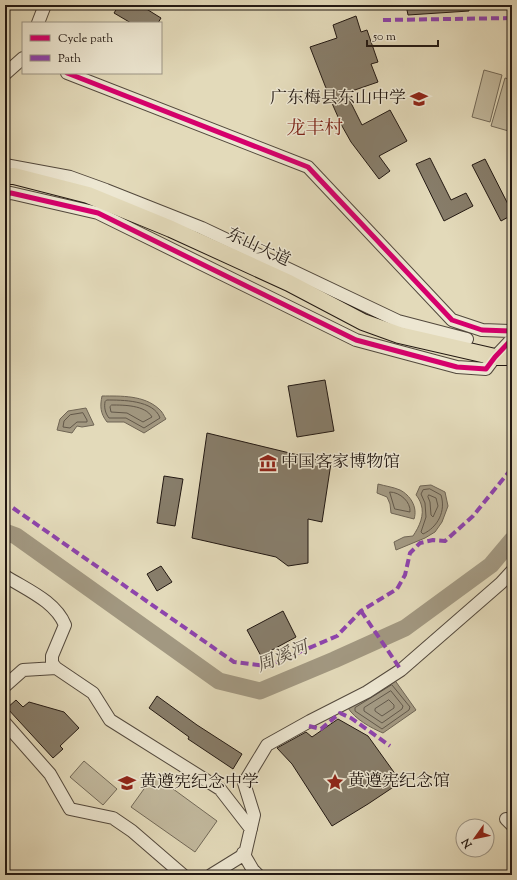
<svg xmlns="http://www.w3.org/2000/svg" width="517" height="880" font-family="'Sorts Mill Goudy','Noto Serif SC',serif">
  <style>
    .green { fill: #c2b99e; stroke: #726958 }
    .water { fill: #a29881; stroke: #6f6555 }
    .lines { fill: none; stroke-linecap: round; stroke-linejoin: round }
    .shore { stroke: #62584a; stroke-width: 1 }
    .river { stroke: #a29881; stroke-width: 17 }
    .building { fill: #877d6a; stroke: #231913 }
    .minor-casing { stroke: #53493d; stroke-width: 14 }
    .major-casing { stroke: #231913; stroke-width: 18 }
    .minor { stroke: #ede7d2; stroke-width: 12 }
    .major { stroke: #e3daba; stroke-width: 16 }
    .quiet { stroke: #8e44ad; stroke-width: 4; stroke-dasharray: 8 4; stroke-linecap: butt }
    .cycleway-casing { stroke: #ede7d2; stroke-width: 8 }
    .cycleway { stroke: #d6006c; stroke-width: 5 }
    .labels { text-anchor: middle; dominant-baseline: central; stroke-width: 3; stroke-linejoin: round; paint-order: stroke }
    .poi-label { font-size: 17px; fill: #231913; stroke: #ede7d2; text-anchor: start }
    .street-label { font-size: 17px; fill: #231913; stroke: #ede7d2 }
    .water-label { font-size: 18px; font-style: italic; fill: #564c3f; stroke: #ede7d2 }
    .quarter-label { font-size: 19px; fill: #7a1f14; stroke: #ede7d2 }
  </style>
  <rect width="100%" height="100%" fill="#e3daba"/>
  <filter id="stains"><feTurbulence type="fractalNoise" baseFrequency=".005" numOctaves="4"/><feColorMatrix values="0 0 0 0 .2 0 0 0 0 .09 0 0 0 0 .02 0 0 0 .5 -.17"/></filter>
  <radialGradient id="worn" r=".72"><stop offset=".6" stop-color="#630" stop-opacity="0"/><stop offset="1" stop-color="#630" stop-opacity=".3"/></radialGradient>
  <!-- green -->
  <path class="green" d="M 484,70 L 502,75 L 490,122 L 472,117 Z
    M 505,78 L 512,80 L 512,132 L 491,126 Z
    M 84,761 L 117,789 L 103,805 L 70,777 Z
    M 154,775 L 217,821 L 195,852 L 131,807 Z"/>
  <!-- water -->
  <path class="water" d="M 102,396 C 121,396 144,395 159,409 C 162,411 164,416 166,419 L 144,433 L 124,422 L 107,422 C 100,413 100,406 102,396 Z
    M 86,408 L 94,425 L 82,427 L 77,426 L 72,433 L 57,430 L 60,419 L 68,411 Z
    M 378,484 C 385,486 393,487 400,490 C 410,495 418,507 414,519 L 391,513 L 390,504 L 387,497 L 377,493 Z
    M 431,485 L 445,492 L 448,506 L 442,522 L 435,532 L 425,538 L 396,550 L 394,542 L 404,537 L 413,536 C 419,527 425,515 421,504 C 420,501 418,497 416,495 L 420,486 Z
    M 394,679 L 416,710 L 383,733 C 371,728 355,719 348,708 Z"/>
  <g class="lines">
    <!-- shore -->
    <path class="shore" d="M 107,400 C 122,400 154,400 160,418 L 144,428 L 126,418 L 109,418 C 105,413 104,407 105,402 Z
      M 112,405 C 124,405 145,405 152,417 L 143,422 L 127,413 L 111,412 L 110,407 Z
      M 83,413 L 87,420 L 87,422 L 77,422 L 70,428 L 63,427 L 64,421 L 70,415 Z
      M 430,489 L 441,495 C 446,511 438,527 423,534 L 421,532 L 426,517 L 425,503 L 421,494 L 423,490 Z
      M 390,492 C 400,492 411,502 410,512 L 395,509 Z
      M 429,495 L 436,498 L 438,506 L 433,517 L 431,515 L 430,502 L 428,497 Z
      M 392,685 L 410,707 L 409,710 L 382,729 L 355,711 L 355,708 Z
      M 391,691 L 403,706 L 402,709 L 382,723 L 364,711 L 364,708 Z
      M 389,700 L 394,705 L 394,708 L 382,716 L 375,711 L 375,709 Z"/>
    <!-- river -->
    <path class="river" d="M 5,532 L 16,536 L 219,681 L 260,691 L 334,660 L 405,628 L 491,565 L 512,540"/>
  </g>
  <!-- building -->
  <path class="building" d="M 119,5 L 140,5 L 161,18 L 158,23 L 131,23 L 114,13 Z
    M 406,5 L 469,5 L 469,11 L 408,15 Z
    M 356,16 L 361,32 L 367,30 L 378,62 L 371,64 L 378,82 L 346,93 L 362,125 L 390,110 L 407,141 L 379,156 L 390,171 L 379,179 L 351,142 L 342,126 L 331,101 L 310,47 L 337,38 L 333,25 Z
    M 430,158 L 451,200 L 466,193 L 473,206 L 444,221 L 416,164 Z
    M 485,159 L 512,212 L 512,215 L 501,221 L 472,165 Z
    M 325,380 L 334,431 L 297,437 L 288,386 Z
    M 207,433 L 331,463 L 322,522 L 308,519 L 308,563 L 288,566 L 276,557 L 192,538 Z
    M 164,476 L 183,479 L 175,526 L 157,523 Z
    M 161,566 L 172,582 L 157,591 L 147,574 Z
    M 283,611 L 296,637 L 261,656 L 247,630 Z
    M 157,696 L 197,725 L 242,754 L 233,769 L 188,739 L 189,737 L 149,708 Z
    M 16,700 L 23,707 L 29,702 L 64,712 L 79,728 L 60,746 L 63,749 L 53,758 L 7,708 Z
    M 338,719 L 368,736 L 401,782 L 368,804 L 332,826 L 292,764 L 277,748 L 306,732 L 312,737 Z"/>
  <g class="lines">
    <!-- minor casing -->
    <g class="minor-casing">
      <path id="minor" d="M 38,23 L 45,5
        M 67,73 L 308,167 L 452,320 L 482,330 L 512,331
        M 5,74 L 23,58
        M 5,165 L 70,177 L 106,190 L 202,228 L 398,321 L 467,339
        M 5,194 L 11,193 L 98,213 L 356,340 L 457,367 L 486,369 L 495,357 L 512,339
        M 5,576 C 27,590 55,601 65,625 L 52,656 L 52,663 L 56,668 L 93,693 L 110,720 L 220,789 L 251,829
        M 5,686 L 23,670 L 56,668
        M 5,723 L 50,774 L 70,809 L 113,818 L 132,831 L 183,875
        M 506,819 L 512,825
        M 243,853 L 253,870 L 258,875
        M 211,875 L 245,854 L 254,815 L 244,783 L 267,745 L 310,721 L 367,692 L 401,670 L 501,583 L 512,571"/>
    </g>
    <!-- major casing -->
    <g class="major-casing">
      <path id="major" d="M 5,176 L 14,176 L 88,195 L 171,229 L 289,283 L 363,322 L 399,335 L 495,357 L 512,357"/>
    </g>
    <!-- minor -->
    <use href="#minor" class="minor"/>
    <!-- major -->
    <use href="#major" class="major"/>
    <!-- quiet -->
    <path class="quiet" d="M 383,20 L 512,18
      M 13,508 L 234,662 L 267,666 L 337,636 L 361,611 L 397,589 L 405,575 L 410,553 L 420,543 L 433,540 L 445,541 L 473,516 L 512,468
      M 361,611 L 401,670
      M 309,726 L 321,729 L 340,713 L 351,718 L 390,746"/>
    <!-- cycleway casing -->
    <g class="cycleway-casing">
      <path id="cycleway" d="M 67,73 L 308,167 L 452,320 L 482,330 L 512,331
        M 5,194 L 11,193 L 98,213 L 356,340 L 457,367 L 486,369 L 495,357 L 512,339"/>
    </g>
    <!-- cycleway -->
    <use href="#cycleway" class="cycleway"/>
  </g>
  <!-- icons -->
  <defs>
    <g id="school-bare" transform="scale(1.38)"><path d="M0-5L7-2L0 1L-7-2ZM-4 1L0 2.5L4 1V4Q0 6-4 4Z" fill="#8f2418" stroke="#ede7d2" stroke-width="2.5" paint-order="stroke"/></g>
    <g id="museum-bare" transform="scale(1.38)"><path d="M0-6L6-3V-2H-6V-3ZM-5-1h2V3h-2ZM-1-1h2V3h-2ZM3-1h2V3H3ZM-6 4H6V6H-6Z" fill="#8f2418" stroke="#ede7d2" stroke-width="2.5" paint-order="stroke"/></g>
    <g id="sight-bare" transform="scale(1.38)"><path d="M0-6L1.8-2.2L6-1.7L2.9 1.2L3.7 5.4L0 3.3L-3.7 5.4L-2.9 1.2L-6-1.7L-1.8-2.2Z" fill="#8f2418" stroke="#ede7d2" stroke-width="2.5" paint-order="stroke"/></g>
  </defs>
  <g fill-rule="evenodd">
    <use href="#school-bare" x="419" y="99"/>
    <use href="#museum-bare" x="268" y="463"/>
    <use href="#sight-bare" x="335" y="782"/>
    <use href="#school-bare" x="127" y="783"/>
  </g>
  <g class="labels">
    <!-- poi labels -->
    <g class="poi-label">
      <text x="406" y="99" text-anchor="end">广东梅县东山中学</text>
      <text x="281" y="463">中国客家博物馆</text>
      <text x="348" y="782">黄遵宪纪念馆</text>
      <text x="140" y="783">黄遵宪纪念中学</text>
    </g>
    <!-- street labels -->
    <g class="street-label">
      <text transform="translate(258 248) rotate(25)">东山大道</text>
    </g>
    <!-- water labels -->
    <g class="water-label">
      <text transform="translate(283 658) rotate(-22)">周溪河</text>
    </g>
    <!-- quarter labels -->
    <g class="quarter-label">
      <text x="315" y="129">龙丰村</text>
    </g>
  </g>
  <!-- margin -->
  <rect width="517" height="880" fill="none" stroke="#e3daba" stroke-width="20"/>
  <rect x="6" y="6" width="505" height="868" fill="none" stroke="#231913" stroke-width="2"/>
  <rect x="10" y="10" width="497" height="860" fill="none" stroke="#231913"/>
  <!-- legend -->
  <rect x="22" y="22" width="140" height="52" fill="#ede7d2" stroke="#9c9586"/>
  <rect x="30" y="35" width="20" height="6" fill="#d6006c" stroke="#9c9586"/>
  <text x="58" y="42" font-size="12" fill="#231913">Cycle path</text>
  <rect x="30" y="55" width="20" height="6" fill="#8e44ad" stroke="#9c9586"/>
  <text x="58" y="62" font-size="12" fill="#231913">Path</text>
  <!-- north arrow -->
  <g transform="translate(475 838) rotate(237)"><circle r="19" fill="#ede7d2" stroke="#9c9586"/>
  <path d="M0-3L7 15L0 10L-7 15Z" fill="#8f2418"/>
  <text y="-6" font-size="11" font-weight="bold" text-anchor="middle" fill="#231913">N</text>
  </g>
  <!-- scale -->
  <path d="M367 40v6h71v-6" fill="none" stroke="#231913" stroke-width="2"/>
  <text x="373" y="40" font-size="12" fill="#231913" stroke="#ede7d2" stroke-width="3" paint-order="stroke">50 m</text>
  <rect width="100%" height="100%" filter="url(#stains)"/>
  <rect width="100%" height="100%" fill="url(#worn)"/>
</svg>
